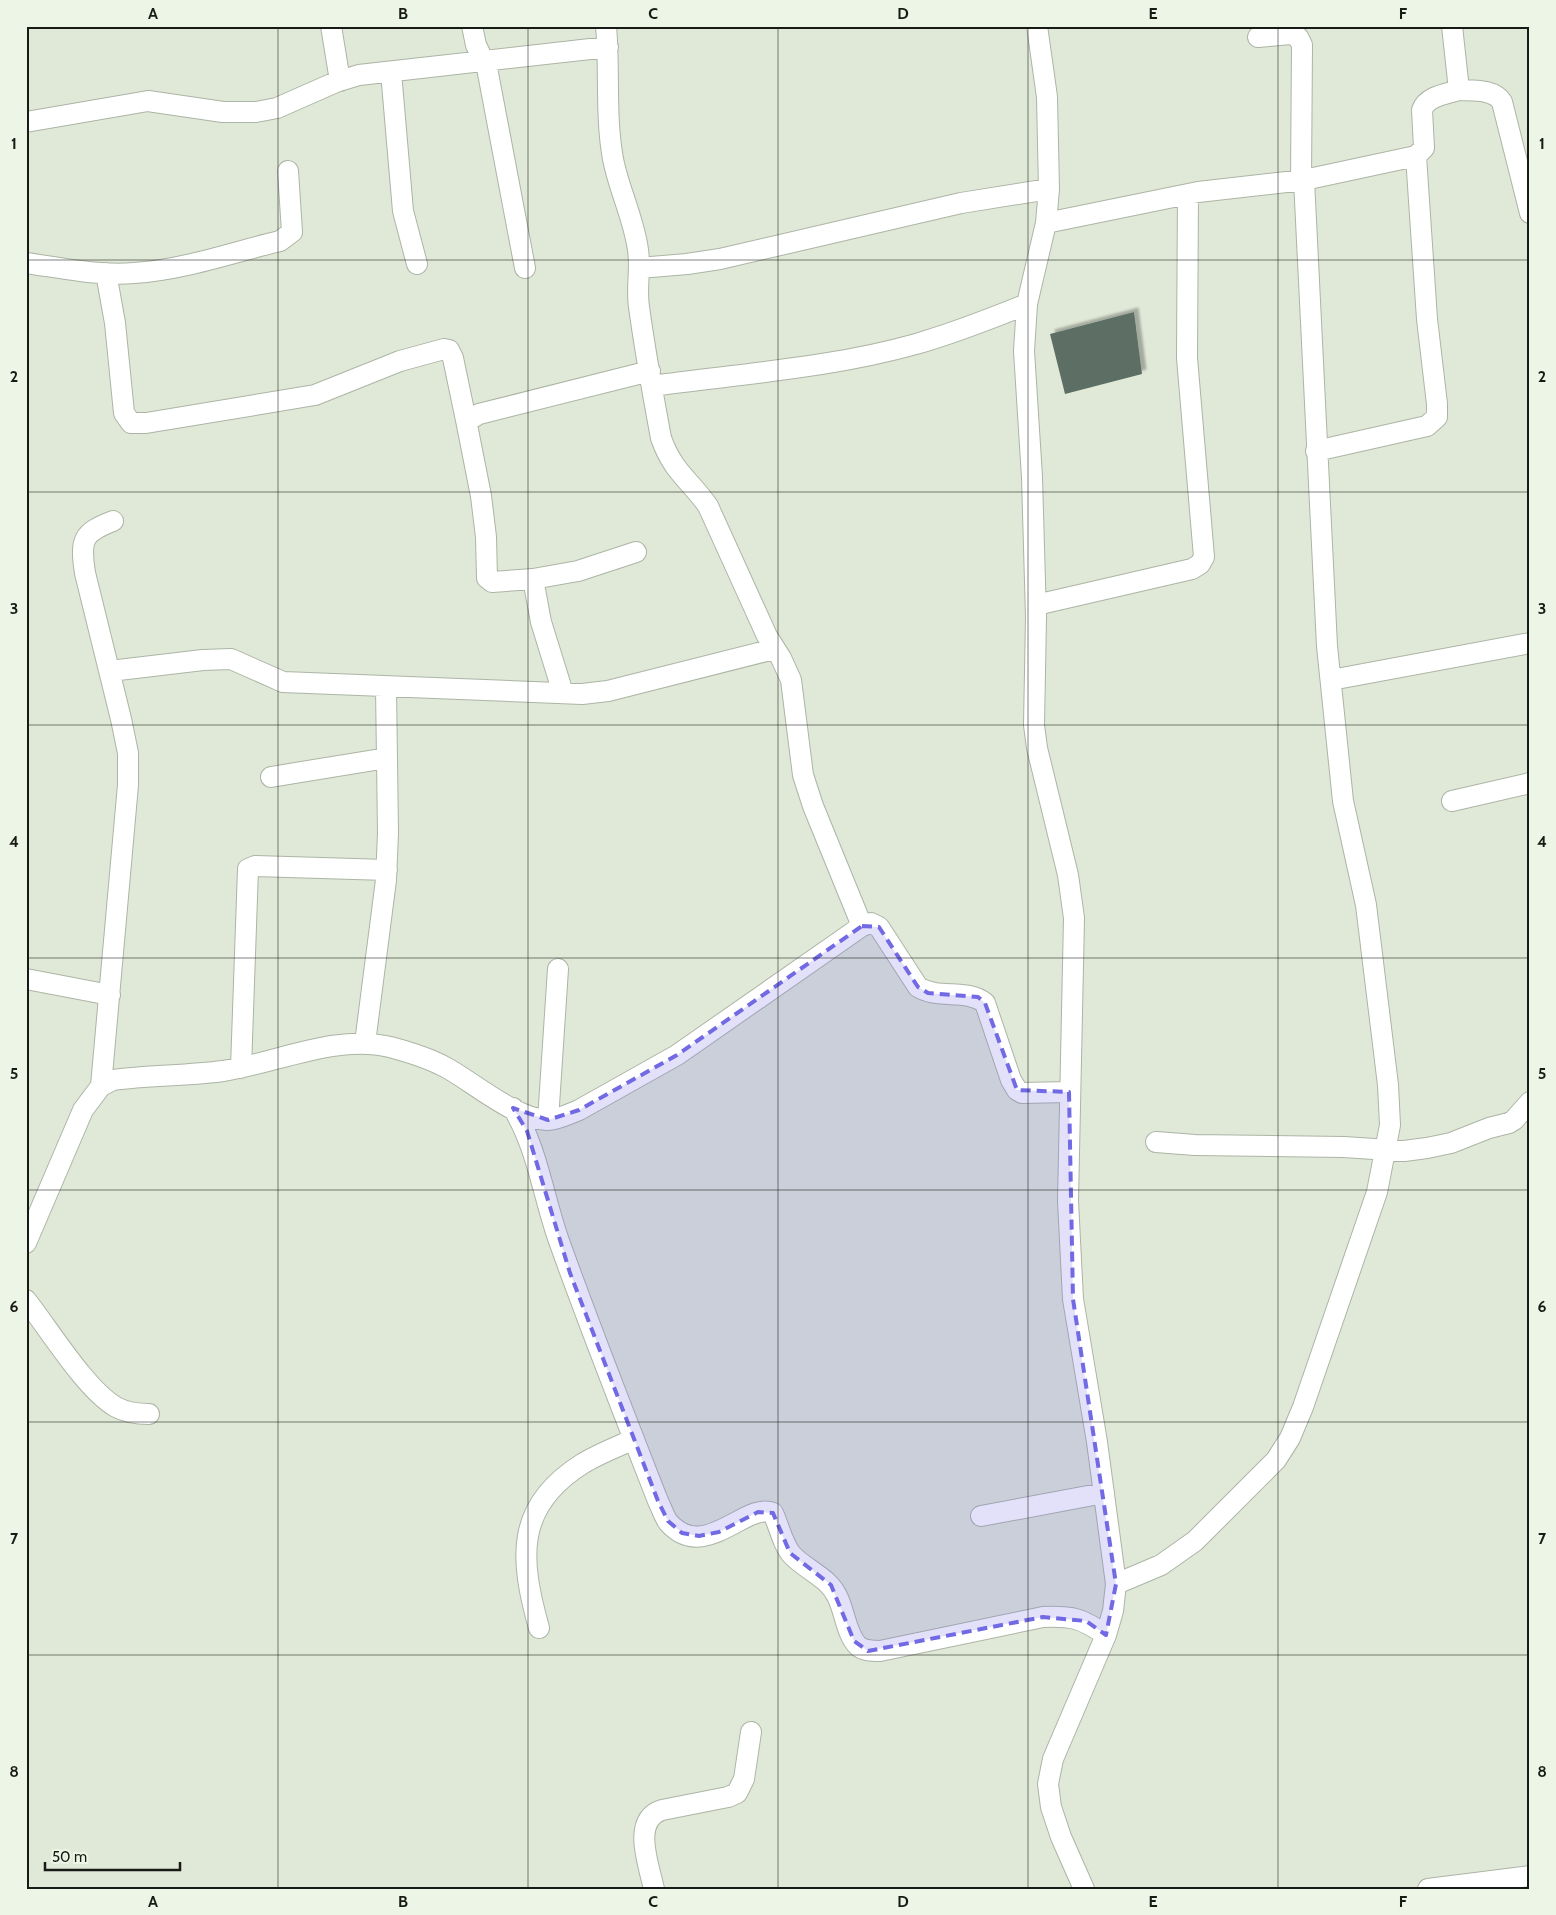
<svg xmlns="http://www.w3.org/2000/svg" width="1556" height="1915" font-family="Cabin,sans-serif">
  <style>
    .building { fill: #5d6e65; filter: url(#shadow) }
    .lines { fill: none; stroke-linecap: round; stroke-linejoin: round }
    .minor-casing { stroke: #acb5a5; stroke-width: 22 }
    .minor { stroke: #fff; stroke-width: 20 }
    .marked { fill: #7269e4; fill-opacity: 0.2; stroke: #7269e4; stroke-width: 4; stroke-dasharray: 10 6; stroke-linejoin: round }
    .grid { fill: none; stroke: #181b15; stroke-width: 1; stroke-opacity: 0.55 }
    .neatline { fill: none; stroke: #181b15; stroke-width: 2 }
    .grid-label { font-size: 16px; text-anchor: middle; font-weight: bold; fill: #181b15 }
  </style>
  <defs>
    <filter id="shadow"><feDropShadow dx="4.5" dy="-4.5" stdDeviation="1" flood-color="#0004"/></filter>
  </defs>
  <rect width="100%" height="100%" fill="#e0e9d8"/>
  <!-- building -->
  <path class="building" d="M 1134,312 L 1142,374 L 1065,394 L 1050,334 Z"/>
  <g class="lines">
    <!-- minor casing -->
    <g class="minor-casing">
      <path id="minor" d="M 331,26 L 340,81
        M 472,26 L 476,45 L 487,68 L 525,268
        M 606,26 C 610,70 605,115 613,159 C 619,190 634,219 638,250 C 641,269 636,288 639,307 C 645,351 653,395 661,438 C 673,472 689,479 708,506 L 767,636 L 781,658 L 791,680 L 803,775 L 813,806 L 862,926
        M 1037,26 L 1047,97 L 1049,189 L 1046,223 L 1027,304 L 1024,351 L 1032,477 L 1036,617 L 1034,725 L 1037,748 L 1068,875 L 1074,918 L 1068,1201 L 1073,1299 L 1097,1442 L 1116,1584 L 1113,1611 L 1106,1635 L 1053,1759 L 1048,1784 L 1051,1807 L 1061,1837 L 1084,1889
        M 1452,26 L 1459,90 C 1474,91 1494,89 1502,102 L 1530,213
        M 1258,37 L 1290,34 L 1298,37 L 1302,45 L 1301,180
        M 391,72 L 403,211 L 417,264
        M 26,122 L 148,101 L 223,112 L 256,112 L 277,108 L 336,82 L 359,75 L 608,47
        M 1046,223 L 1198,192 L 1304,180 L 1416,156 L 1424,148 L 1422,110 C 1427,96 1446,94 1459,90
        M 26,263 C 61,268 98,276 134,273 C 183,270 233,252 280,241 L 292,232 L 288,171
        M 639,268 L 687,264 L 720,259 L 961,203 L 1049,189
        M 106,273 L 115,323 L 124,413 L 131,423 L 146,423 L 315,395 L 400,361 L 444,349 L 449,350 L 453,358 L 467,425
        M 652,386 C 739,374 831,368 916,344 C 954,333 990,319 1027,304
        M 1316,451 L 1427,426 L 1437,417 L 1437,404 L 1427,319 L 1416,156
        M 533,579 L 578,571 L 636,552
        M 1036,605 L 1192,569 L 1200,564 L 1204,557 L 1187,358 L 1188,194
        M 110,671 L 203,660 L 231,659 L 283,682 L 582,694 L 608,691 L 774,649
        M 1331,680 L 1530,643
        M 563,693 L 541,622 L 533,579 L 492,582 L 487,578 L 486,537 L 481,496 L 467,425 L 469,420 L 479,414 L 650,371
        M 271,777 L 387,758
        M 1452,801 L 1530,783
        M 26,979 L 110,995
        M 365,1043 L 386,880 L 388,833 L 386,687
        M 241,1068 L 248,869 L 255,866 L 387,870
        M 101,1086 L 128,785 L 128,753 L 121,719 L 85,573 C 80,540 82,533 113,521
        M 513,1108 C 538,1150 543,1196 559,1241 C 590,1328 624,1414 658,1501 C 661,1507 664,1516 668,1522 C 704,1564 746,1501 773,1513 C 779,1526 783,1545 792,1555 C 806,1570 828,1577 837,1596 C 845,1611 846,1634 858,1646 C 864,1651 872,1651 880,1651 L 1043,1617 C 1073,1616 1081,1618 1106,1635
        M 548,1120 L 558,969
        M 1156,1142 L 1195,1145 L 1344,1147 L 1404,1151 L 1427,1148 L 1451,1143 L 1489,1128 L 1509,1123 L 1514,1120 L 1530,1102
        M 26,1243 L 83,1110 L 101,1086 L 113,1080 C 149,1075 186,1076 223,1071 C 277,1063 335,1034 390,1047 C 409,1052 429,1058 447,1068 C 474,1083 516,1119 547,1120 C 558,1120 569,1114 579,1110 L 677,1055 L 862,926 L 871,923 L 879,927 L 918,987 C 939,1000 966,988 985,1003 L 1011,1080 L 1017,1090 L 1022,1093 L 1069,1092
        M 26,1300 C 49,1329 86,1390 116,1407 C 127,1413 137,1414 149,1414
        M 981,1516 L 1104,1493
        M 1116,1584 L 1161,1565 L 1195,1541 L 1276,1460 L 1290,1438 L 1303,1407 L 1377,1192 L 1390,1125 L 1388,1085 L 1366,905 L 1343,801 L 1327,646 L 1304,180
        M 539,1628 C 520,1560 514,1507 582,1464 C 598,1454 617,1447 634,1439
        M 654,1889 C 649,1865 631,1820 662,1810 L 728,1797 L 737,1793 L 744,1779 L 751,1732
        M 1428,1889 L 1530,1876"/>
    </g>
    <!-- minor -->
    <use href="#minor" class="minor"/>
  </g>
  <!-- marked area -->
  <path class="marked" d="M 862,926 L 879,927 L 918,987 L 928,993 L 978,997 L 985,1003 L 1017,1090 L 1069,1092 L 1073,1299 L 1116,1584 L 1106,1635 L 1086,1621 L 1043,1617 L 868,1651 L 854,1641 L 831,1585 L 790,1553 L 773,1513 L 758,1512 L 719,1532 L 699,1536 L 682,1533 L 668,1521 L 658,1501 L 570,1273 L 527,1131 L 513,1108 L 548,1120 L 579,1110 L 677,1055 Z"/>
  <!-- grid -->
  <path class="grid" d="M 278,26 L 278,1889M 528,26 L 528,1889M 778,26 L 778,1889M 1028,26 L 1028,1889M 1278,26 L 1278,1889M 26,260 L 1530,260M 26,492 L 1530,492M 26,725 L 1530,725M 26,958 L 1530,958M 26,1190 L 1530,1190M 26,1422 L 1530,1422M 26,1655 L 1530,1655"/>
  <!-- border -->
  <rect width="1556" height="1915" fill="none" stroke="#edf6e6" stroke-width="55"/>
  <!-- scale -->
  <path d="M45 1862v8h135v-8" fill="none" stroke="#181b15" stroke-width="2.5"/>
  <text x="52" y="1862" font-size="15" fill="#181b15" stroke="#edf6e6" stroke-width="4" paint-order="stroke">50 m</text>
  <rect x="28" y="28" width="1500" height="1860" class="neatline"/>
  <g class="grid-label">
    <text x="153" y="19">A</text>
    <text x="403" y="19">B</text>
    <text x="653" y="19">C</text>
    <text x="903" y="19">D</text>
    <text x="1153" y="19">E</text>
    <text x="1403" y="19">F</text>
    <text x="14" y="149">1</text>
    <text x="1542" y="149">1</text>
    <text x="14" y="382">2</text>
    <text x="1542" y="382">2</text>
    <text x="14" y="614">3</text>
    <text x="1542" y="614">3</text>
    <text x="14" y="847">4</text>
    <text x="1542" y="847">4</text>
    <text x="14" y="1079">5</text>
    <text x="1542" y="1079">5</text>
    <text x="14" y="1312">6</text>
    <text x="1542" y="1312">6</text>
    <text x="14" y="1544">7</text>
    <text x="1542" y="1544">7</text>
    <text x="14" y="1777">8</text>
    <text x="1542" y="1777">8</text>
    <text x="153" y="1907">A</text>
    <text x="403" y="1907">B</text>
    <text x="653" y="1907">C</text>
    <text x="903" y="1907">D</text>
    <text x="1153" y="1907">E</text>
    <text x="1403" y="1907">F</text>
  </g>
</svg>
